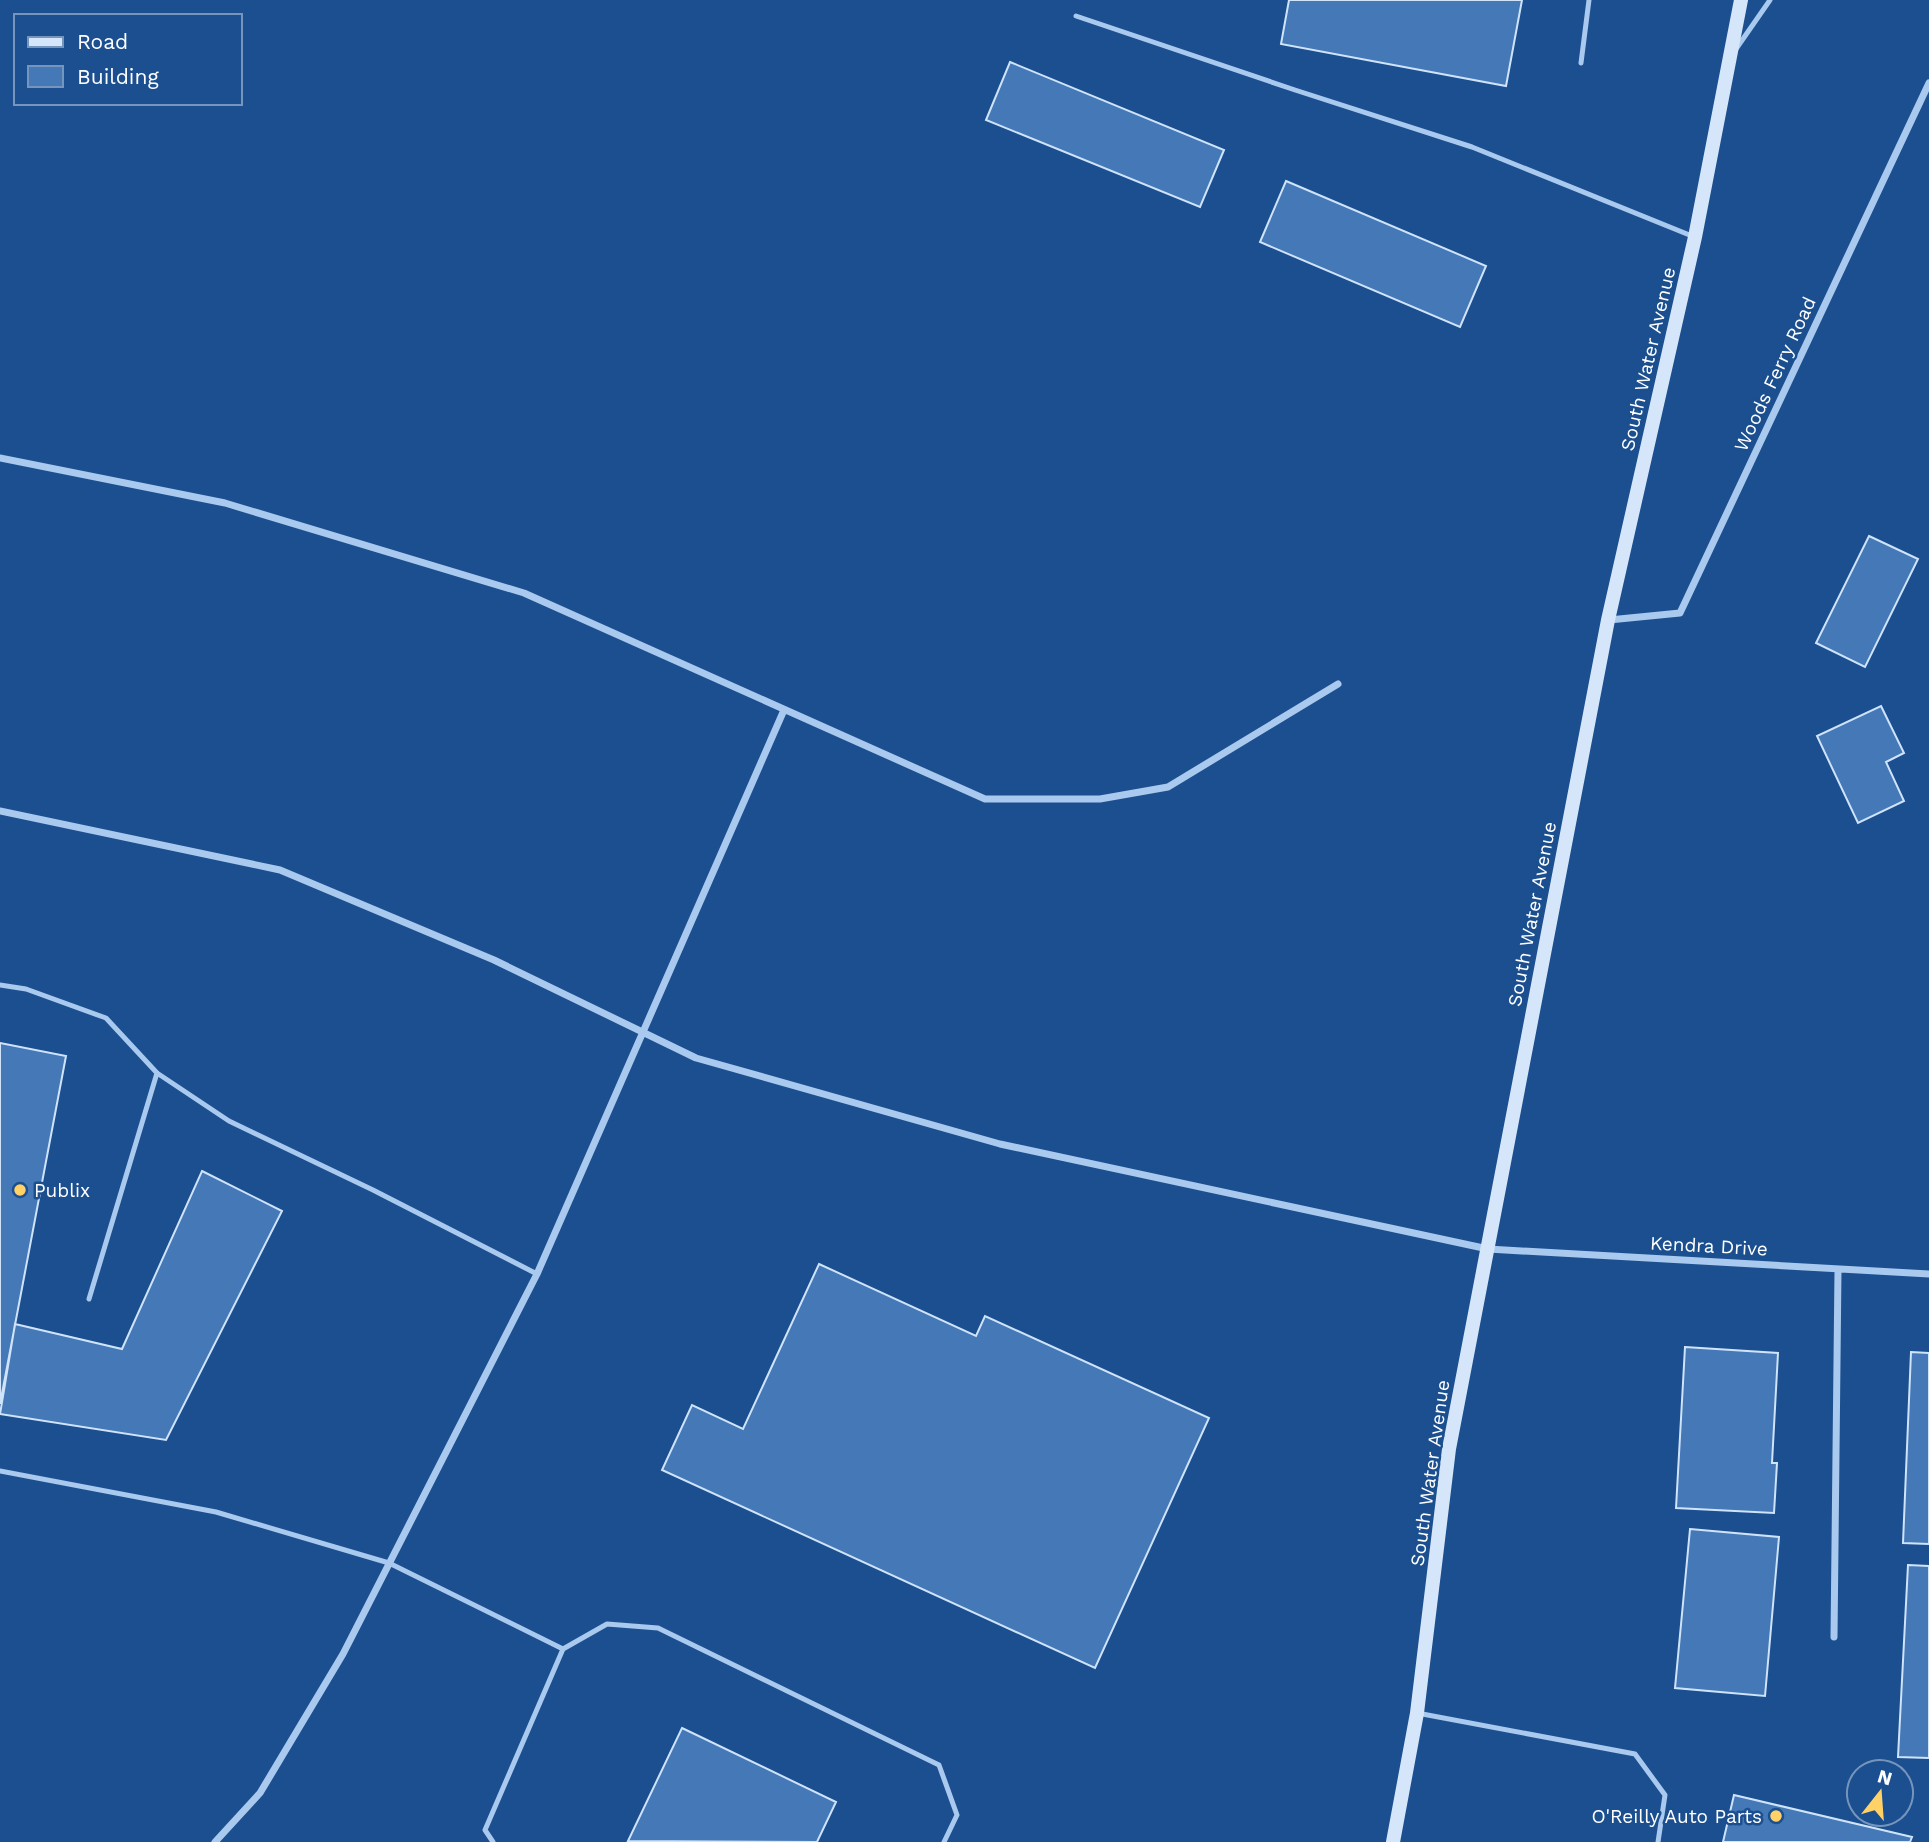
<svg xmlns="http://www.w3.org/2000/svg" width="1929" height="1842" font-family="'Work Sans',sans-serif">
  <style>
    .building { fill: #4478b7; stroke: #cfe3fa; stroke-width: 2 }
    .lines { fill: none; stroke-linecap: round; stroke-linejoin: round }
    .lane { stroke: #a9c9ee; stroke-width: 5 }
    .street { stroke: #a9c9ee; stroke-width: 7 }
    .secondary { stroke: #d6e6fa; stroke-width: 14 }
    .poi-dot { fill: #ffd166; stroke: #1b4f8f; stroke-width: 2.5 }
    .labels { text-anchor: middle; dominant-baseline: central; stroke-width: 5; stroke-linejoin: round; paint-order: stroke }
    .street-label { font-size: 19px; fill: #fff; stroke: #1b4f8f }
    .poi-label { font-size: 19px; fill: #fff; stroke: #1b4f8f; text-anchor: start }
  </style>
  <rect width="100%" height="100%" fill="#1b4f8f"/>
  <!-- building -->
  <path class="building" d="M 1289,0 L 1522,0 L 1506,86 L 1281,44 Z
    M 1010,62 L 1224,150 L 1200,207 L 986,120 Z
    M 1286,181 L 1486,266 L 1460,327 L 1260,242 Z
    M 1869,536 L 1918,559 L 1865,667 L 1816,643 Z
    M 1881,706 L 1904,753 L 1886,762 L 1904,801 L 1858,823 L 1817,736 Z
    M 0,1043 L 66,1056 L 0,1404 Z
    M 202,1171 L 282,1211 L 166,1440 L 0,1414 L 15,1324 L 122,1349 Z
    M 819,1264 L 976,1336 L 985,1316 L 1209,1418 L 1095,1668 L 662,1470 L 692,1405 L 743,1429 Z
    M 1685,1347 L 1778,1353 L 1772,1463 L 1777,1463 L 1774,1513 L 1676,1508 Z
    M 1911,1352 L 1929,1353 L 1929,1544 L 1903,1543 Z
    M 1690,1529 L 1779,1537 L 1765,1696 L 1675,1688 Z
    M 1908,1565 L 1929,1566 L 1929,1758 L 1898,1757 Z
    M 682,1728 L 836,1802 L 817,1842 L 628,1841 Z
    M 1734,1795 L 1912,1837 L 1910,1842 L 1723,1842 Z"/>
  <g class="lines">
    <!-- lane -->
    <path class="lane" d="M 1076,16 L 1295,90 L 1472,147 L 1692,236
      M 1736,49 L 1770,0
      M 1581,63 L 1589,0
      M 0,985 L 26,989 L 106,1018 L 157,1073 L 229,1121 L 373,1190 L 537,1274
      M 89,1299 L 157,1073
      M 0,1471 L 216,1512 L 389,1563 L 563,1649
      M 1417,1713 L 1635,1754 L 1665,1795 L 1658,1842
      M 493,1842 L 485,1830 L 563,1649 L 607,1624 L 658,1628 L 939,1765 L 957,1815 L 944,1842"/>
    <!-- street -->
    <path class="street" d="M 0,458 L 225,503 L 524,593 L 985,799 L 1100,799 L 1168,787 L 1338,684
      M 1609,620 L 1680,613 L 1929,83
      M 0,811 L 280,870 L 494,960 L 696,1058 L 1000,1144 L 1488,1249 L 1929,1274
      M 1834,1637 L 1838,1270
      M 215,1842 L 260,1793 L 343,1654 L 537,1274 L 784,710"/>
    <!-- secondary -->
    <path class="secondary" d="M 1393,1842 L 1417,1713 L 1449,1449 L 1608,620 L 1695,237 L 1741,0"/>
  </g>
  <!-- markers -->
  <g class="poi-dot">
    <circle cx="20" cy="1190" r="7"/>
    <circle cx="1776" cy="1816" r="7"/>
  </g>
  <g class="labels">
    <!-- street labels -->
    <g class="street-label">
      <text transform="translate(1648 359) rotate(-77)">South Water Avenue</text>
      <text transform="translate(1775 374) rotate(-65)">Woods Ferry Road</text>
      <text transform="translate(1532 914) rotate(-79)">South Water Avenue</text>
      <text transform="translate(1709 1246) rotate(3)">Kendra Drive</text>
      <text transform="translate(1430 1473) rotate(-82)">South Water Avenue</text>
    </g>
    <!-- poi labels -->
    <g class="poi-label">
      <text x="34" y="1190">Publix</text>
      <text x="1762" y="1816" text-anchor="end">O'Reilly Auto Parts</text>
    </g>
  </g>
  <!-- legend -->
  <rect x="14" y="14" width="228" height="91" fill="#1b4f8f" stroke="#7695bc" stroke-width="2"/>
  <rect x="28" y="37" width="35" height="10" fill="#d6e6fa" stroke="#7695bc" stroke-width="2"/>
  <text x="77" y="49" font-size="21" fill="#ffffff">Road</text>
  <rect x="28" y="66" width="35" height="21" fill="#4478b7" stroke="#7695bc" stroke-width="2"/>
  <text x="77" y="84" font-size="21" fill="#ffffff">Building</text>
  <!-- north arrow -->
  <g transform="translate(1880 1793) rotate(17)"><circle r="33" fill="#1b4f8f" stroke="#7695bc" stroke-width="2"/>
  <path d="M0-5L12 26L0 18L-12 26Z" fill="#ffd166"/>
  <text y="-10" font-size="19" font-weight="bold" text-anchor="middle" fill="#ffffff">N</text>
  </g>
</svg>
